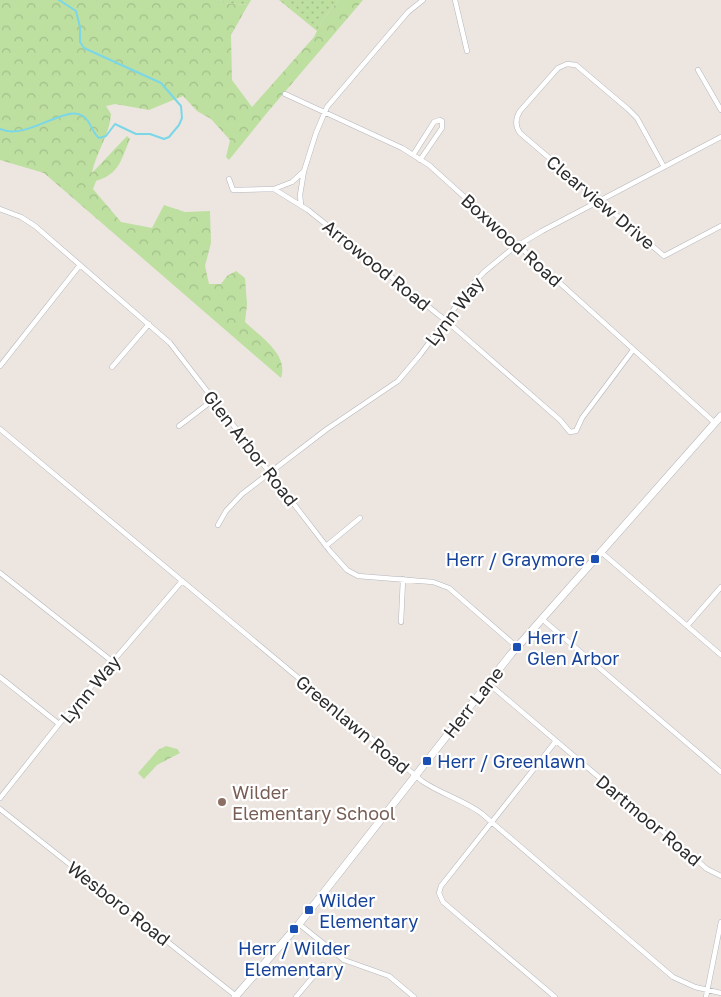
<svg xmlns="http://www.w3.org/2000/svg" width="721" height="997" font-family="'Golos Text',sans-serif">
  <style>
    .grass { fill: url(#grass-dots) }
    .forest { fill: url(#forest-crowns) }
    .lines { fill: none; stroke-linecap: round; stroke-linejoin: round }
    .stream { stroke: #7bd7e7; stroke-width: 2 }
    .minor-casing { stroke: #b3b6be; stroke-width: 5.5 }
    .secondary-casing { stroke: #b3b6be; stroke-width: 8 }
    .minor { stroke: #fff; stroke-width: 4.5 }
    .secondary { stroke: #fff; stroke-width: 7 }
    .transit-dot { fill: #1a4fb4; stroke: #fff; stroke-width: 2 }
    .education-dot { fill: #8d6e63; stroke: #fff; stroke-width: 2 }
    .labels { text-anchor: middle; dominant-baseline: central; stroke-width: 4.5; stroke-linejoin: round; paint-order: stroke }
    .street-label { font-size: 18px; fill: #2c2c2c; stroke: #fff }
    .transit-label { font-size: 18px; fill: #164399; stroke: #fff; text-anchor: start }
    .education-label { font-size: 18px; fill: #785e54; stroke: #fff; text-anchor: start }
  </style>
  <defs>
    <pattern id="grass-dots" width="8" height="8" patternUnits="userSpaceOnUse" patternTransform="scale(1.25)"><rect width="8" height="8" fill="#bddfa0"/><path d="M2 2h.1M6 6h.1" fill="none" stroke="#a3c08a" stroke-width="1.8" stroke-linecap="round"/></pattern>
    <pattern id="forest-crowns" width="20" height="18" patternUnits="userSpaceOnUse" patternTransform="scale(1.25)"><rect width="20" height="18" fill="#bddfa0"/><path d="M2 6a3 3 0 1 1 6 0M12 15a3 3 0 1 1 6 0" fill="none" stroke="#a3c08a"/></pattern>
  </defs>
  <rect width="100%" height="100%" fill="#ede6e0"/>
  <!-- grass -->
  <path class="grass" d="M 220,0 L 251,0 L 248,5 L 224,3 Z
    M 279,0 L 339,0 L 323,19 L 317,31 Z"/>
  <!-- forest -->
  <path class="forest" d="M 0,0 L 220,0 L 224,3 L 248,5 L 231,35 L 232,80 L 252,107 L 314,37 L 323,19 L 339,0 L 363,0 L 266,114 L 229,160 L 226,157 L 230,140 L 211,119 L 197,111 L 183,96 L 149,110 L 115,104 L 106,106 L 111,114 C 110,134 96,152 92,173 L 127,136 L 130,139 C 121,159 120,174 96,181 L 93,189 L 121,222 L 152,228 L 164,205 L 185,212 L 210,211 L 211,243 L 205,266 L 209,284 L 221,284 L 227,276 L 236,271 L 245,278 L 247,304 L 245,322 C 261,337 289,355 281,378 L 44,173 L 0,160 Z
    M 166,746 L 177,749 L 180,753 L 157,765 L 144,779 L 138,773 L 158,750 Z"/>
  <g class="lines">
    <!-- stream -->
    <path class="stream" d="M 0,129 C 27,141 65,104 83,116 C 91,121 92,133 99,138 L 106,136 L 115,124 L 136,134 L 150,134 L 164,139 L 169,137 L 179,125 L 182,118 L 181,106 L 161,83 L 84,48 L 80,42 L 80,27 L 76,11 L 59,0"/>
    <!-- minor casing -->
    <g class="minor-casing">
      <path id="minor" d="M 455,0 L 467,51
        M 698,70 L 721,110
        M 285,94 L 402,148 L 429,165 L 715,423
        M 413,155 L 434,122 L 440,120 L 442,121 L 442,128 L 420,160
        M 664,167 L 637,118 L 628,109 L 576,65 L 567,64 L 558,68 L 520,111 C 515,119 515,126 520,133 L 664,256 L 721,226
        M 229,179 L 233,190 L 274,189 L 308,210 L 450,324 L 560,420 L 570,432 L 576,431 L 582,418 L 633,350
        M 274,189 L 292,182 L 303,172
        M 301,205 L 300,195 L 304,171 L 316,133 L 327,107 L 408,12 L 423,0
        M 0,209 L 21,217 L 35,226 L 170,343 L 330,551 L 347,570 L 358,576 L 433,582 L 449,588 L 517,647
        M 0,366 L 80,265
        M 112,367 L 149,324
        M 179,426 L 213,400
        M 0,429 L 422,781 C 441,794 463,800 481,813 L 673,977 L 695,987 L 721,993
        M 218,525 L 226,511 L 242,494 L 327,429 L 398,381 L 420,355 L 471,286 L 484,272 L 512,249 L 542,231 L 721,137
        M 326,546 L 360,518
        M 601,552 L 721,655
        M 0,573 L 113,662
        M 542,619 L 721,772
        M 401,622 L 403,579
        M 687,626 L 721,587
        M 0,677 L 59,724
        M 488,683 L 694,858 L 707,869 L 721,876
        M 0,798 L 59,724 L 182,581
        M 0,809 L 236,996
        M 299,924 L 344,960 L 389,976 L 414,997
        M 296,997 L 323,965
        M 555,997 L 443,902 L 439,893 L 441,886 L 556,741
        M 706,997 L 721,922"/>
    </g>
    <!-- secondary casing -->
    <g class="secondary-casing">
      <path id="secondary" d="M 235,997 L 299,924 L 511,654 L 721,416"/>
    </g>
    <!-- minor -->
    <use href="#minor" class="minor"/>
    <!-- secondary -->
    <use href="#secondary" class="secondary"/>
  </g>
  <!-- markers -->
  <g class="transit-dot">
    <rect x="590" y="554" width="10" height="10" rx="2.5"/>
    <rect x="512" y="642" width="10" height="10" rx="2.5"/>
    <rect x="422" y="756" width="10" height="10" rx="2.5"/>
    <rect x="304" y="905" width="10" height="10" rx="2.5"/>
    <rect x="289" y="924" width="10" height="10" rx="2.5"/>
  </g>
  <circle class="education-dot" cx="222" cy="802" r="5"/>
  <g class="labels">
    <!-- street labels -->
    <g class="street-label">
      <text transform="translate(601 202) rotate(40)">Clearview Drive</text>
      <text transform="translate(512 240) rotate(42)">Boxwood Road</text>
      <text transform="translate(377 265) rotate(39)">Arrowood Road</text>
      <text transform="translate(454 311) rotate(-52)">Lynn Way</text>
      <text transform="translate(251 448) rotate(52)">Glen Arbor Road</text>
      <text transform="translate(90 689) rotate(-50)">Lynn Way</text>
      <text transform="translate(473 702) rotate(-52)">Herr Lane</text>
      <text transform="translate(353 724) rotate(40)">Greenlawn Road</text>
      <text transform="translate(649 820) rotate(40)">Dartmoor Road</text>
      <text transform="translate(119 903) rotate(38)">Wesboro Road</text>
    </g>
    <!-- transit labels -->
    <g class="transit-label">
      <text x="585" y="559" text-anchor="end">Herr / Graymore</text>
      <text x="527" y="637">Herr /<tspan x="527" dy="21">Glen Arbor</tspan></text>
      <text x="437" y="761">Herr / Greenlawn</text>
      <text x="319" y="900">Wilder<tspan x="319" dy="21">Elementary</tspan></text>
      <text x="294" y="948" text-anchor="middle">Herr / Wilder<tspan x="294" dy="21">Elementary</tspan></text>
    </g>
    <!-- education labels -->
    <g class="education-label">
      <text x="232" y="792">Wilder<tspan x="232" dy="21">Elementary School</tspan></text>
    </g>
  </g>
</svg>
